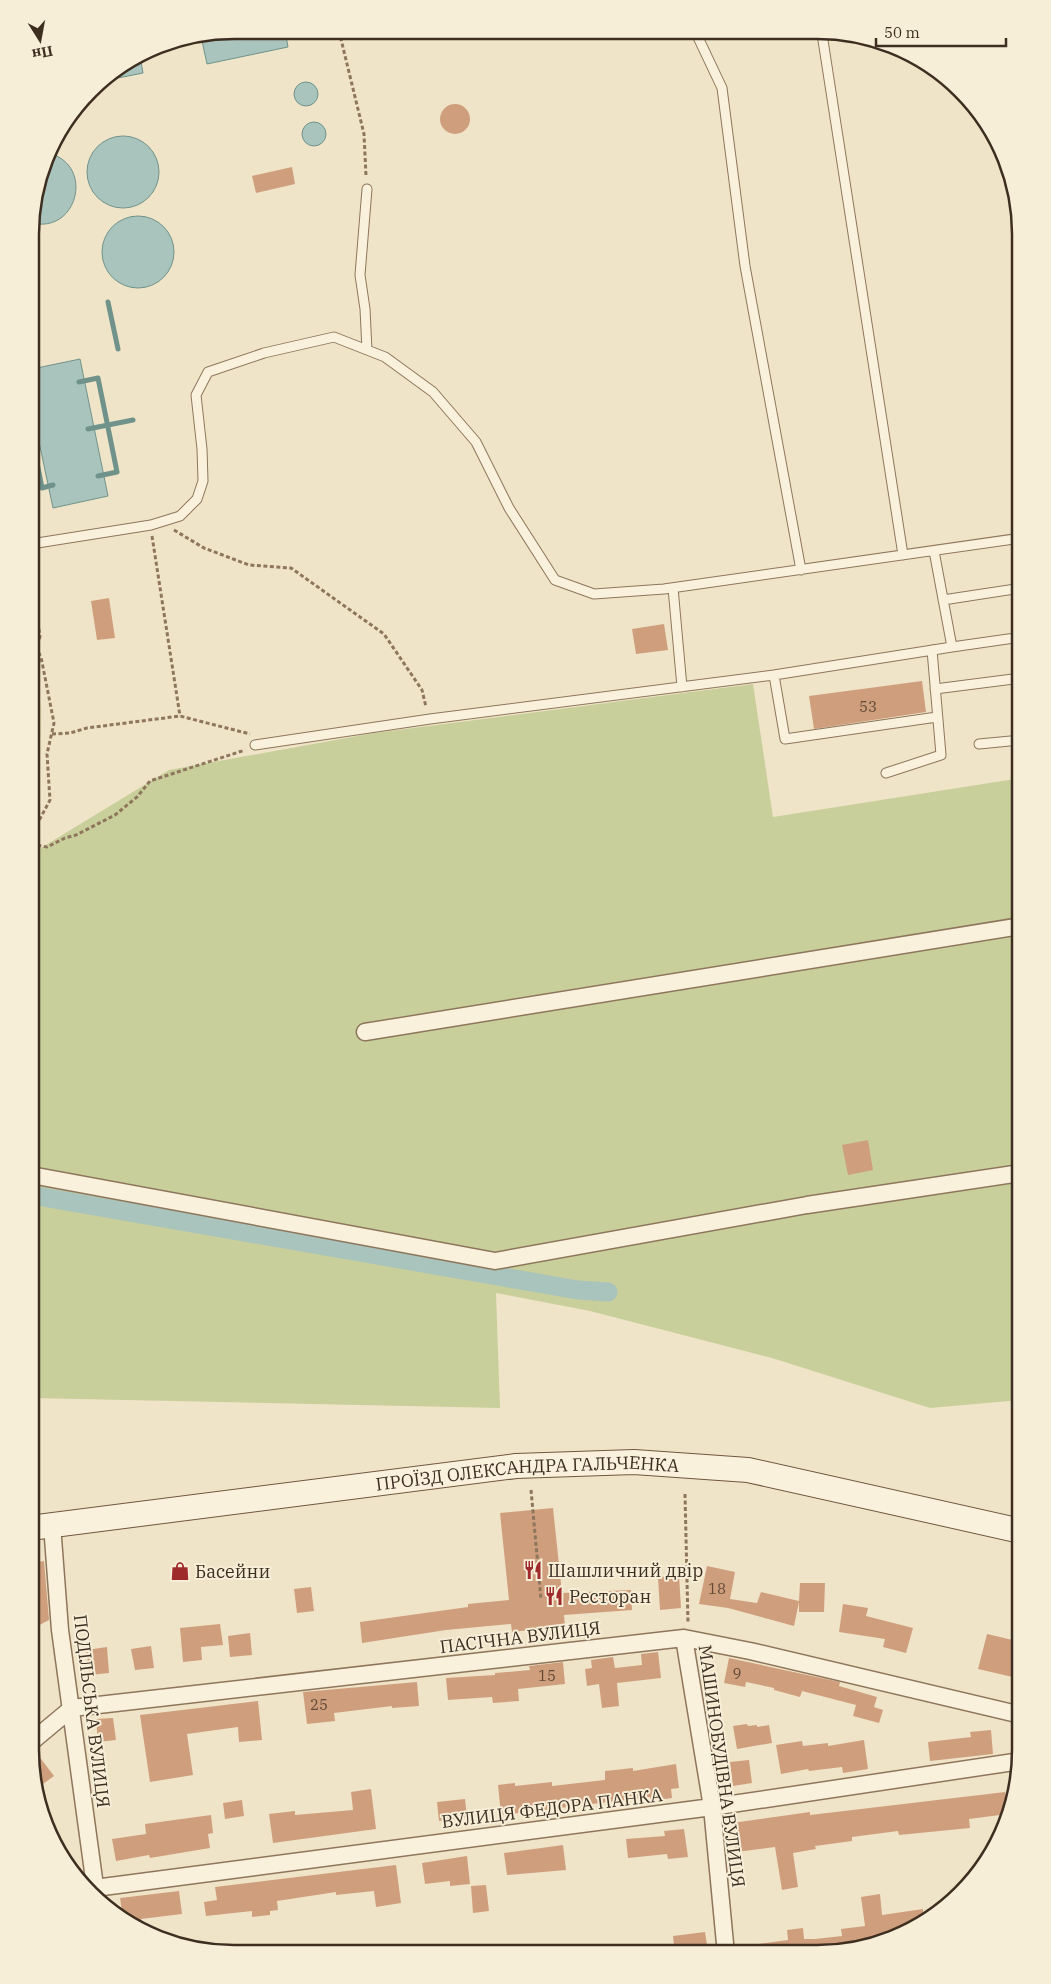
<svg xmlns="http://www.w3.org/2000/svg" width="1051" height="1984" font-family="'IBM Plex Serif',serif">
  <style>
    .farmland { fill: #e6deb5 }
    .green { fill: #c9cf9b }
    .water { fill: #a9c4bc; stroke: #6f938a }
    .lines { fill: none; stroke-linecap: round; stroke-linejoin: round }
    .stream { stroke: #6f938a; stroke-width: 5 }
    .canal { stroke: #a9c4bc; stroke-width: 19 }
    .building { fill: #cf9f7d }
    .service-casing { stroke: #8d765c; stroke-width: 11 }
    .minor-casing { stroke: #8d765c; stroke-width: 19 }
    .secondary-casing { stroke: #6f573f; stroke-width: 26 }
    .path { stroke: #8d765c; stroke-width: 3; stroke-dasharray: 4 2.5; stroke-linecap: butt }
    .service { stroke: #faf1dc; stroke-width: 9 }
    .minor { stroke: #faf1dc; stroke-width: 16 }
    .secondary { stroke: #faf1dc; stroke-width: 24 }
    .labels { text-anchor: middle; dominant-baseline: central; stroke-width: 4; stroke-linejoin: round; paint-order: stroke }
    .number-label { font-size: 15px; fill: #624a37 }
    .street-label { font-size: 18px; fill: #3d2e20; stroke: #f7eed8 }
    .poi-label { font-size: 18px; fill: #3d2e20; stroke: #f7eed8; text-anchor: start }
    .rim { fill: none; stroke: #3d2e20; stroke-width: 2.5 }
  </style>
  <rect width="100%" height="100%" fill="#f0e4c8"/>
  <!-- farmland -->
  <path class="farmland" d="M 31,657 L 42,710 L 40,763 L 31,765 Z"/>
  <!-- green -->
  <path class="green" d="M 753,684 L 773,817 L 1021,778 L 1021,1400 L 930,1408 L 772,1358 L 590,1311 L 496,1293 L 500,1408 L 30,1398 L 31,854 L 169,770 L 374,733 Z"/>
  <!-- water -->
  <path class="water" d="M 233,30 L 285,30 L 288,47 L 207,64 L 201,36 Z
    M 140,56 L 143,73 L 98,82 L 99,81 Z
    M294 94a12 12 0 1 1 24 0a12 12 0 1 1-24 0Z
    M302 134a12 12 0 1 1 24 0a12 12 0 1 1-24 0Z
    M87 172a36 36 0 1 1 72 0a36 36 0 1 1-72 0Z
    M 48,153 C 95,164 78,234 32,223 L 32,207 Z
    M102 252a36 36 0 1 1 72 0a36 36 0 1 1-72 0Z
    M 80,359 L 108,496 L 53,508 L 31,404 L 32,369 Z"/>
  <g class="lines">
    <!-- stream -->
    <path class="stream" d="M 108,302 L 118,349
      M 79,382 L 98,378 L 117,472 L 98,476
      M 88,429 L 133,420
      M 31,432 L 42,488 L 53,485"/>
    <!-- canal -->
    <path class="canal" d="M 31,1195 L 578,1290 L 608,1292"/>
  </g>
  <!-- building -->
  <path class="building" d="M440 119a15 15 0 1 1 30 0a15 15 0 1 1-30 0Z
    M 292,167 L 295,184 L 256,193 L 252,176 Z
    M 109,598 L 115,638 L 97,640 L 91,601 Z
    M 664,624 L 668,650 L 636,654 L 632,629 Z
    M 922,681 L 926,712 L 814,729 L 809,696 Z
    M 868,1140 L 873,1170 L 848,1175 L 842,1145 Z
    M 553,1508 L 562,1593 L 631,1590 L 632,1610 L 564,1615 L 565,1626 L 512,1632 L 511,1624 L 446,1630 L 362,1643 L 360,1622 L 468,1607 L 468,1604 L 509,1600 L 500,1513 Z
    M 44,1561 L 49,1620 L 30,1630 L 30,1563 Z
    M 707,1566 L 735,1572 L 730,1599 L 757,1603 L 761,1592 L 799,1601 L 800,1583 L 825,1583 L 824,1612 L 799,1612 L 799,1602 L 794,1626 L 728,1608 L 699,1604 Z
    M 679,1575 L 681,1608 L 660,1610 L 658,1577 Z
    M 311,1587 L 314,1611 L 297,1613 L 294,1589 Z
    M 843,1604 L 868,1608 L 866,1616 L 913,1628 L 906,1653 L 883,1647 L 885,1639 L 839,1632 Z
    M 220,1624 L 223,1645 L 201,1647 L 202,1660 L 183,1662 L 180,1628 Z
    M 250,1633 L 252,1655 L 230,1657 L 228,1636 Z
    M 987,1634 L 1021,1642 L 1021,1679 L 978,1669 Z
    M 151,1646 L 154,1668 L 135,1670 L 131,1649 Z
    M 107,1647 L 109,1673 L 90,1675 L 86,1650 Z
    M 658,1652 L 661,1678 L 617,1683 L 619,1706 L 602,1708 L 599,1684 L 587,1686 L 585,1669 L 592,1668 L 591,1660 L 613,1657 L 615,1668 L 642,1665 L 641,1654 Z
    M 729,1658 L 840,1682 L 839,1686 L 877,1697 L 874,1707 L 883,1710 L 879,1723 L 853,1716 L 856,1705 L 802,1691 L 800,1697 L 774,1690 L 774,1688 L 746,1682 L 745,1687 L 724,1683 Z
    M 563,1662 L 565,1684 L 518,1689 L 519,1701 L 493,1703 L 492,1697 L 448,1700 L 446,1678 L 495,1675 L 495,1673 L 530,1670 L 529,1666 Z
    M 417,1682 L 419,1706 L 392,1708 L 392,1706 L 334,1713 L 335,1721 L 307,1724 L 303,1692 Z
    M 258,1701 L 262,1740 L 239,1742 L 238,1727 L 187,1734 L 193,1775 L 150,1782 L 140,1715 Z
    M 113,1718 L 116,1740 L 98,1742 L 96,1719 Z
    M 747,1724 L 748,1726 L 757,1725 L 757,1727 L 769,1725 L 772,1743 L 737,1749 L 733,1726 Z
    M 991,1730 L 993,1754 L 930,1761 L 928,1742 L 971,1737 L 970,1732 Z
    M 864,1740 L 868,1769 L 843,1773 L 842,1767 L 809,1771 L 808,1769 L 781,1774 L 776,1745 L 802,1741 L 803,1746 L 828,1743 L 828,1746 Z
    M 35,1751 L 54,1776 L 36,1789 L 30,1753 Z
    M 749,1760 L 752,1783 L 733,1786 L 730,1762 Z
    M 676,1764 L 679,1788 L 671,1789 L 672,1798 L 651,1801 L 650,1797 L 501,1815 L 498,1785 L 515,1783 L 515,1786 L 552,1782 L 552,1786 L 605,1780 L 605,1771 L 633,1768 L 633,1771 Z
    M 371,1789 L 376,1829 L 273,1843 L 269,1814 L 295,1811 L 295,1815 L 353,1810 L 351,1792 Z
    M 1005,1792 L 1008,1814 L 969,1819 L 970,1828 L 899,1835 L 898,1831 L 852,1837 L 852,1841 L 815,1846 L 816,1849 L 793,1853 L 798,1887 L 782,1890 L 775,1847 L 736,1852 L 732,1823 L 810,1812 L 810,1815 Z
    M 465,1799 L 467,1817 L 439,1821 L 437,1802 Z
    M 242,1800 L 244,1816 L 225,1819 L 223,1803 Z
    M 211,1815 L 213,1833 L 208,1834 L 210,1848 L 150,1858 L 149,1855 L 116,1861 L 112,1839 L 146,1834 L 145,1824 Z
    M 684,1829 L 688,1857 L 668,1859 L 667,1854 L 628,1858 L 626,1839 L 665,1836 L 664,1831 Z
    M 563,1845 L 566,1870 L 507,1875 L 504,1853 Z
    M 467,1856 L 470,1884 L 450,1886 L 450,1881 L 425,1884 L 422,1863 Z
    M 396,1865 L 401,1903 L 376,1907 L 374,1891 L 336,1895 L 336,1892 L 277,1901 L 278,1910 L 270,1911 L 270,1915 L 252,1917 L 252,1911 L 206,1916 L 204,1902 L 217,1900 L 215,1887 Z
    M 486,1885 L 489,1911 L 473,1913 L 471,1886 Z
    M 179,1891 L 182,1914 L 141,1919 L 142,1930 L 123,1918 L 120,1898 Z
    M 880,1894 L 882,1915 L 923,1909 L 924,1923 L 883,1943 L 818,1954 L 751,1954 L 751,1945 L 788,1940 L 787,1930 L 803,1928 L 804,1939 L 815,1939 L 842,1936 L 841,1929 L 865,1926 L 861,1897 Z
    M 705,1932 L 707,1945 L 700,1946 L 701,1954 L 675,1954 L 673,1936 Z"/>
  <g class="lines">
    <!-- service casing -->
    <g class="service-casing">
      <path id="service" d="M 696,33 L 722,88 L 745,266 L 801,570
        M 822,34 L 903,555
        M 367,189 L 360,275 L 365,309 L 367,350
        M 31,544 L 151,525 L 180,516 L 197,499 L 203,481 L 202,449 L 196,395 L 208,372 L 264,353 L 334,337 L 385,357 L 433,392 L 476,442 L 509,508 L 555,580 L 594,594 L 664,589 L 1021,538
        M 934,551 L 952,647 L 1021,637
        M 673,588 L 682,687
        M 943,600 L 1021,588
        M 774,675 L 785,739 L 937,717
        M 935,689 L 1021,678
        M 979,744 L 1021,740
        M 255,745 L 430,719 L 774,675 L 952,647
        M 886,773 L 941,755 L 932,650"/>
    </g>
    <!-- minor casing -->
    <g class="minor-casing">
      <path id="minor" d="M 365,1032 L 1021,926
        M 31,1175 L 495,1261 L 807,1205 L 1021,1173
        M 52,1525 L 60,1630 L 97,1901
        M 684,1638 L 712,1807 L 726,1954
        M 30,1743 L 72,1708 L 684,1638 L 750,1651 L 1021,1715
        M 90,1892 L 95,1888 L 712,1807 L 1021,1761"/>
    </g>
    <!-- secondary casing -->
    <g class="secondary-casing">
      <g id="secondary">
        <path id="s1" d="M 30,1528 L 516,1466 L 634,1462 L 748,1470 L 1021,1531"/>
      </g>
    </g>
    <!-- path -->
    <path class="path" d="M 339,31 L 364,134 L 366,176
      M 174,530 L 204,548 L 249,565 L 291,568 L 384,634 L 422,690 L 426,707
      M 152,536 L 180,716
      M 31,584 L 40,636 L 39,641 L 35,646 L 41,657 L 54,723 L 47,754 L 50,800 L 34,830 L 34,841 L 38,845
      M 52,734 L 70,733 L 87,728 L 180,716 L 250,734
      M 31,844 L 47,847 L 65,838 L 76,835 L 115,815 L 137,797 L 150,781 L 245,750
      M 531,1490 L 541,1599
      M 685,1494 L 688,1623"/>
    <!-- service -->
    <use href="#service" class="service"/>
    <!-- minor -->
    <use href="#minor" class="minor"/>
    <!-- secondary -->
    <use href="#secondary" class="secondary"/>
  </g>
  <!-- icons -->
  <defs>
    <g id="restaurant-bare" transform="scale(1.5)"><path d="M-5-6h1v4h1v-4h1v4h1v-4h1v5L-1.5 .5V6h-2V.5L-5-1ZM5-6V6H3V1.5H1.5Q1.5-4 5-6Z" fill="#9e2a2b" stroke="#f7eed8" stroke-width="2.5" paint-order="stroke"/></g>
    <g id="shop-bare" transform="scale(1.5)"><path d="M-5-2.5h2.3a2.7 3.5 0 0 1 5.4 0H5L5.5 6h-11ZM-1.5-2.5h3a1.5 2.3 0 0 0-3 0Z" fill="#9e2a2b" stroke="#f7eed8" stroke-width="2.5" paint-order="stroke"/></g>
  </defs>
  <g fill-rule="evenodd">
    <use href="#restaurant-bare" x="533" y="1570"/>
    <use href="#shop-bare" x="180" y="1571"/>
    <use href="#restaurant-bare" x="554" y="1596"/>
  </g>
  <g class="labels">
    <!-- number labels -->
    <g class="number-label">
      <text x="868" y="706">53</text>
      <text x="717" y="1588">18</text>
      <text x="737" y="1673">9</text>
      <text x="547" y="1675">15</text>
      <text x="319" y="1704">25</text>
    </g>
    <!-- street labels -->
    <g class="street-label">
      <text stroke="none"><textPath href="#s1" startOffset="501">ПРОЇЗД ОЛЕКСАНДРА ГАЛЬЧЕНКА</textPath></text>
      <text transform="translate(520 1637) rotate(-7)">ПАСІЧНА ВУЛИЦЯ</text>
      <text transform="translate(92 1711) rotate(83)">ПОДІЛЬСЬКА ВУЛИЦЯ</text>
      <text transform="translate(722 1766) rotate(82)">МАШИНОБУДІВНА ВУЛИЦЯ</text>
      <text transform="translate(552 1808) rotate(-7)">ВУЛИЦЯ ФЕДОРА ПАНКА</text>
    </g>
    <!-- poi labels -->
    <g class="poi-label">
      <text x="548" y="1570">Шашличний двір</text>
      <text x="195" y="1571">Басейни</text>
      <text x="569" y="1596">Ресторан</text>
    </g>
  </g>
  <!-- crop -->
  <path d="M0 0H1051V1984H0ZM234 39H817A195 195 0 0 1 1012 234V1750A195 195 0 0 1 817 1945H234A195 195 0 0 1 39 1750V234A195 195 0 0 1 234 39Z" fill="#f7eed8" fill-rule="evenodd"/>
  <path class="rim" d="M234 39H817A195 195 0 0 1 1012 234V1750A195 195 0 0 1 817 1945H234A195 195 0 0 1 39 1750V234A195 195 0 0 1 234 39Z"/>
  <!-- north arrow -->
  <g transform="translate(40 40) rotate(169)" stroke="#f7eed8" stroke-width="4" paint-order="stroke">
  <path d="M0-4L9 19L0 12L-9 19Z" fill="#3d2e20"/>
  <text y="-8" font-size="14" font-weight="bold" text-anchor="middle" fill="#3d2e20">Пн</text>
  </g>
  <!-- scale -->
  <path d="M876 38v8h130v-8" fill="none" stroke="#3d2e20" stroke-width="2.5"/>
  <text x="884" y="38" font-size="15" fill="#3d2e20" stroke="#f7eed8" stroke-width="4" paint-order="stroke">50 m</text>
</svg>
